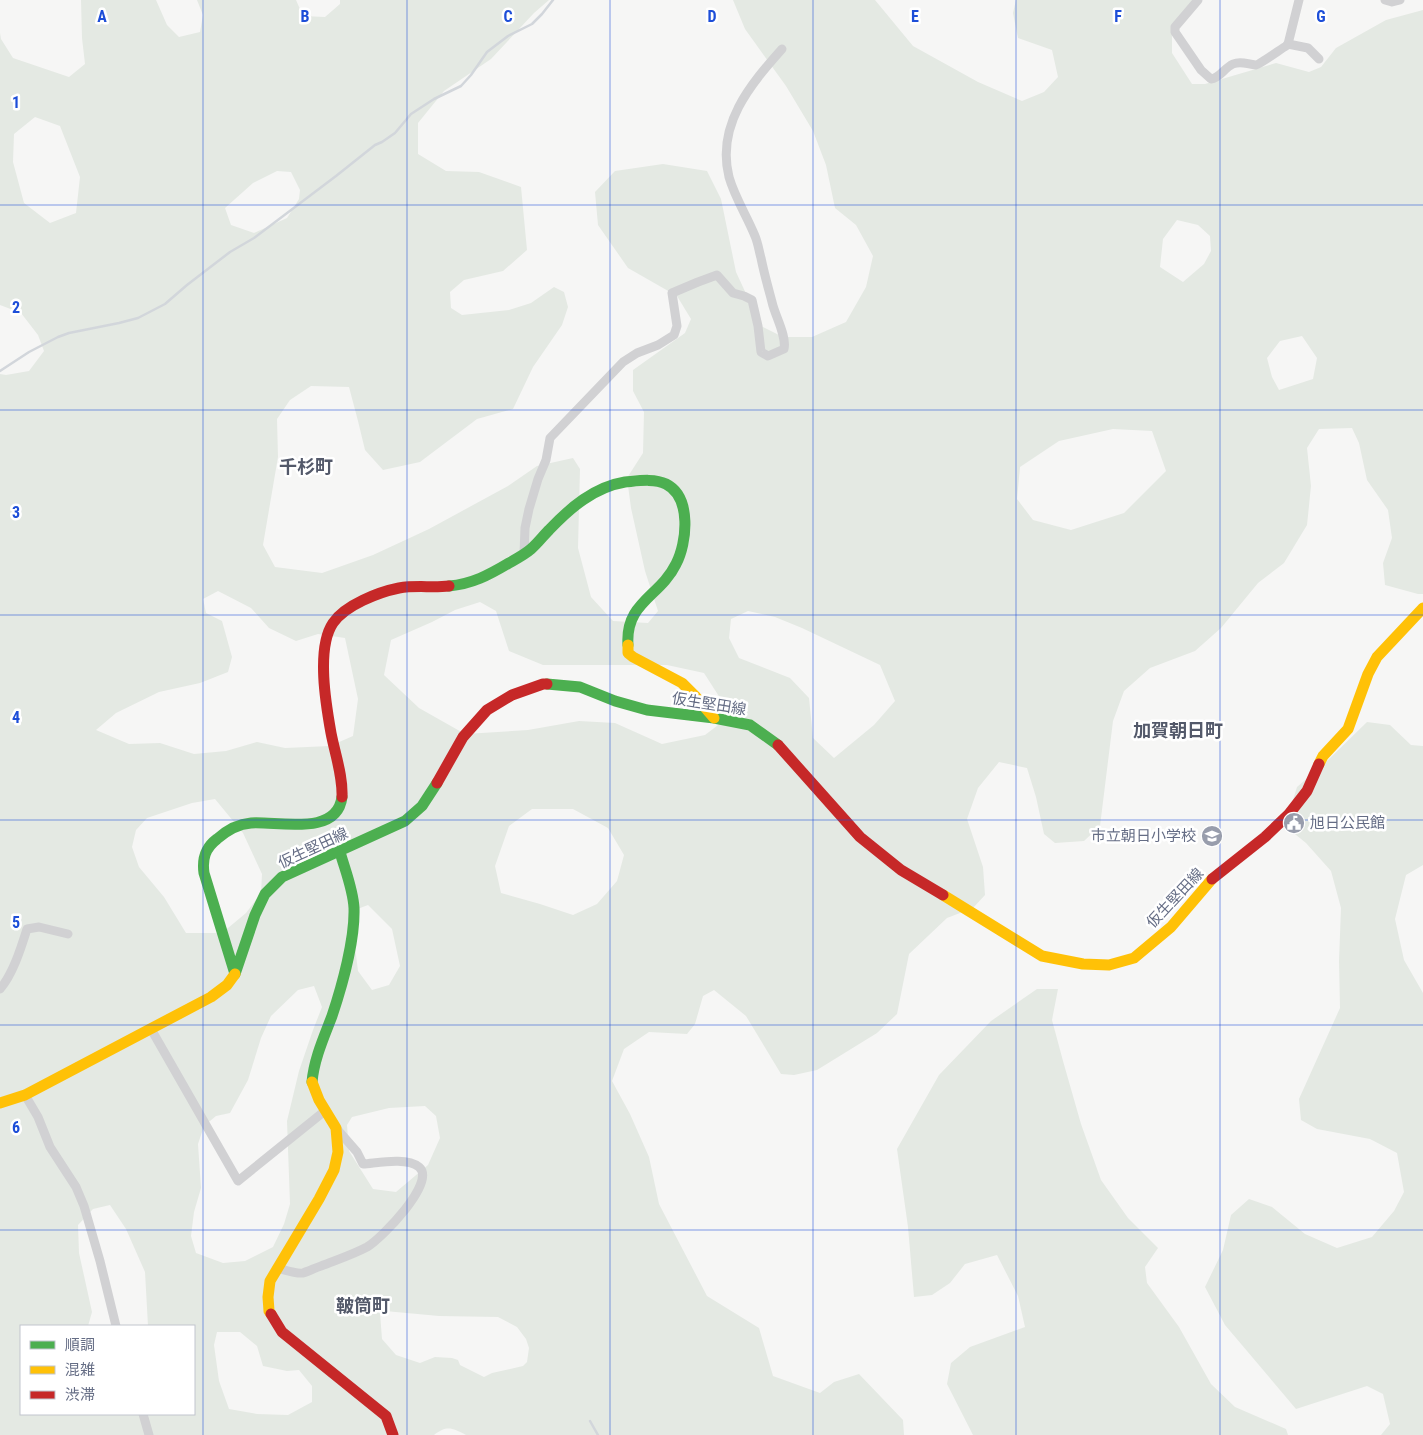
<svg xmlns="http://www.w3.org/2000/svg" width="1423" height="1435" font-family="'Roboto Condensed','Noto Sans JP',sans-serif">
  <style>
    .green { fill: #e4e9e3; fill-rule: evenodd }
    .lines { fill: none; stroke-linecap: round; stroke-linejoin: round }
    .stream { stroke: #d2d6db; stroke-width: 2.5 }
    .street { stroke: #d1d1d3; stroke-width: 9 }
    .fast { stroke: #4caf50; stroke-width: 11 }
    .slow { stroke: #ffc107; stroke-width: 11 }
    .jam { stroke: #c62828; stroke-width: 11 }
    .grid { fill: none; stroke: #1d4ed8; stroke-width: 1; stroke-opacity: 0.55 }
    .labels { text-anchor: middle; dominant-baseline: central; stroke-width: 5; stroke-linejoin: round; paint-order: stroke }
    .street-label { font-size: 15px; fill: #656d85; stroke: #fff }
    .poi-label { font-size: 15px; fill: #656d85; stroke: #fff; text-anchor: start }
    .quarter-label { font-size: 18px; font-weight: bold; fill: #53596a; stroke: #fff }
    .grid-label { font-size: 16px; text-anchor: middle; font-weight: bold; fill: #1d4ed8; stroke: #fff; stroke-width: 5; stroke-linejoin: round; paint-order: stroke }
  </style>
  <rect width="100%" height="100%" fill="#f6f6f5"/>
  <!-- green -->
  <path class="green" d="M 81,0 L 156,0 L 167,25 L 179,37 L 200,32 L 203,15 L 197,0 L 296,0 L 303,16 L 325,17 L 340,4 L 340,0 L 549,0 L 534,13 L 491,59 L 444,91 L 418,123 L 418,154 L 446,171 L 479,172 L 521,187 L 527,250 L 503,271 L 464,280 L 450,292 L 451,308 L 462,315 L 509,310 L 531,303 L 554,287 L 564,292 L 568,307 L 562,325 L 533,367 L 513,409 L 477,419 L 420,462 L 383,470 L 365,450 L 358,421 L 349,387 L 311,386 L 290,400 L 277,419 L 278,457 L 263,545 L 275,567 L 322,573 L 373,555 L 429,529 L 508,486 L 537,466 L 573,458 L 580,469 L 578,548 L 591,597 L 613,621 L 648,623 L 658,611 L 645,571 L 631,508 L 627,478 L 643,453 L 644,412 L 633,391 L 633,370 L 685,333 L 691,319 L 677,296 L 628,268 L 598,225 L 595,192 L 615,171 L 663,164 L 707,171 L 721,199 L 736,272 L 761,326 L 783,337 L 812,337 L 846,322 L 866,287 L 873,256 L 856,225 L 835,208 L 826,165 L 813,131 L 786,86 L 745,29 L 733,0 L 875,0 L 913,46 L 978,82 L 1022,101 L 1044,92 L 1058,77 L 1052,50 L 1018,38 L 1013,13 L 1016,0 L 1197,0 L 1172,28 L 1172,53 L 1192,84 L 1205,84 L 1276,63 L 1309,72 L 1321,67 L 1336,48 L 1386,20 L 1423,10 L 1423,594 L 1418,594 L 1385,585 L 1383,563 L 1392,538 L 1388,510 L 1367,480 L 1359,443 L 1352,428 L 1319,429 L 1307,448 L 1311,486 L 1307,525 L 1284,563 L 1258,583 L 1221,628 L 1195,651 L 1150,668 L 1124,691 L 1113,721 L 1100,826 L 1084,841 L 1055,843 L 1044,834 L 1036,797 L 1027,768 L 999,762 L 978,788 L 967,819 L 983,867 L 985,895 L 973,908 L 947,918 L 909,954 L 897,1014 L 877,1033 L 817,1070 L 794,1075 L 781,1074 L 746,1016 L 714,990 L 703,996 L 695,1024 L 687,1034 L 649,1032 L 624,1049 L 612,1081 L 630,1114 L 649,1157 L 659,1204 L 707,1296 L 759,1328 L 773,1376 L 820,1393 L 834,1382 L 859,1374 L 903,1420 L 904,1435 L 466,1435 C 452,1428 447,1425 434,1435 L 0,1435 L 0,374 L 6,375 L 29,371 L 44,351 L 38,335 L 21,313 L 0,305 L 0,33 L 1,39 L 13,58 L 69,77 L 85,64 L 82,38 ZM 35,117 L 60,126 L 80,177 L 76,213 L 50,223 L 24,203 L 13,162 L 14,134 ZM 277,171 L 291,172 L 300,190 L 299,199 L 287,218 L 254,233 L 231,225 L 225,208 L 253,183 ZM 1177,220 L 1198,225 L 1210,236 L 1211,251 L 1204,264 L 1183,282 L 1160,267 L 1163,239 ZM 1302,336 L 1317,358 L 1313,379 L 1279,390 L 1272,377 L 1267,358 L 1280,341 ZM 1113,429 L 1152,431 L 1166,471 L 1124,513 L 1071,530 L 1033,520 L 1017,499 L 1020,467 L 1059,441 ZM 218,591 L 251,608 L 269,628 L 296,641 L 318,634 L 345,638 L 358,699 L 353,736 L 330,746 L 285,748 L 257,742 L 226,751 L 194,754 L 160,743 L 129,744 L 96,730 L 116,713 L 159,692 L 200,683 L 228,672 L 232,657 L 222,621 L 206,613 L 203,599 ZM 480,602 L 496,611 L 509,651 L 543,665 L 667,665 L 704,673 L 722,701 L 726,719 L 705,735 L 662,744 L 615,723 L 579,721 L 528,730 L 465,734 L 419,708 L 384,675 L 391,640 L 432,622 L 455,610 ZM 748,611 L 775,617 L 802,628 L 880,665 L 895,701 L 874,725 L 834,758 L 813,738 L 809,698 L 790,678 L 739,658 L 729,638 L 731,619 ZM 215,799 L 243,833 L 262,874 L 261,893 L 246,913 L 222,933 L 186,933 L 164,897 L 139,867 L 132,847 L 136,830 L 147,818 L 192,803 ZM 532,809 L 573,809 L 608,828 L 624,855 L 617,881 L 597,904 L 573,915 L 540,904 L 501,893 L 495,866 L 509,826 ZM 368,905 L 392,929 L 400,966 L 389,985 L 372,990 L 358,971 L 352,923 L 355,910 ZM 314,986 L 322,1007 L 313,1030 L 299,1071 L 287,1121 L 290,1204 L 284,1224 L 273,1247 L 245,1261 L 223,1263 L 196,1253 L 191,1236 L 194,1212 L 201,1188 L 198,1144 L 204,1126 L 216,1116 L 230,1113 L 248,1080 L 261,1038 L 271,1016 L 298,990 ZM 425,1106 L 436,1116 L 440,1138 L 428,1165 L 396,1192 L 373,1189 L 349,1151 L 347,1125 L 352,1117 L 389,1108 ZM 110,1205 L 126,1229 L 145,1272 L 148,1326 L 194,1326 L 194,1414 L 21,1414 L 21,1326 L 88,1326 L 92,1312 L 79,1253 L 78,1225 L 93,1209 ZM 385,1311 L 439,1316 L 498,1317 L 517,1327 L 526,1339 L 529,1348 L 527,1362 L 523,1366 L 492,1373 L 484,1377 L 460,1365 L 458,1360 L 452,1358 L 435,1357 L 420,1363 L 396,1355 L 382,1339 L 380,1313 ZM 217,1332 L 240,1332 L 257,1346 L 263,1366 L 287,1371 L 299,1370 L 312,1386 L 312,1402 L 288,1415 L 257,1414 L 229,1409 L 219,1381 L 214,1345 Z
    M 1367,722 L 1390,725 L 1411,745 L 1423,746 L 1423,865 L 1406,875 L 1395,919 L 1404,960 L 1423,993 L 1423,1435 L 1381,1435 L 1390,1424 L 1383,1394 L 1367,1386 L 1296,1409 L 1225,1325 L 1205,1287 L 1223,1250 L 1231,1215 L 1249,1199 L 1272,1207 L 1305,1234 L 1337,1248 L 1372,1237 L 1394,1211 L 1404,1192 L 1397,1153 L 1370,1139 L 1317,1129 L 1301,1120 L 1299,1099 L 1340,1008 L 1339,961 L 1341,908 L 1331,871 L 1306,843 L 1285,826 L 1297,787 L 1328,760 Z
    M 1037,989 L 1058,989 L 1052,1020 L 1063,1061 L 1081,1124 L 1101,1180 L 1128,1218 L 1158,1248 L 1145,1267 L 1147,1283 L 1179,1327 L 1211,1384 L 1235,1407 L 1286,1429 L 1288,1435 L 973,1435 L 947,1384 L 951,1363 L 970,1347 L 1025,1327 L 1018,1296 L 997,1255 L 965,1264 L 950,1283 L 932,1295 L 914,1297 L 908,1227 L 897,1149 L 939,1075 L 991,1021 Z"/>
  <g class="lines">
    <!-- stream -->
    <path class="stream" d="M 0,371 L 29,352 L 58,337 L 69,333 L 119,323 L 138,318 L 165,304 L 187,285 L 230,252 L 254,238 L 336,176 L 375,145 L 382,142 L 395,133 L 411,114 L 434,99 L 461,86 L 471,75 L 487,52 L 508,36 L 532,24 L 542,14 L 553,0
      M 590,1421 L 598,1435"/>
    <!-- street -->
    <path class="street" d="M 1198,0 L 1175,27 L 1175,32 L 1201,70 L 1211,79 C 1220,78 1224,68 1233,64 C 1242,60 1248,65 1256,65 C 1260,64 1281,49 1286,46 L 1288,44 L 1299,0
      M 1385,0 L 1392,2 L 1400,0
      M 1288,44 L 1308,48 L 1319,59
      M 524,554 L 525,528 L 529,509 L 538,479 L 546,460 L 550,438 L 623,362 L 637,353 L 658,345 L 674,335 L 677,326 L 672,293 L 698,282 L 717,275 L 733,293 L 744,296 L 752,300 L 758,326 L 761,352 L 768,356 L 784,349 C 787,336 775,316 772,302 C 768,287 764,273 761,258 C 759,251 758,243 755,236 C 747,216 735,198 729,177 C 716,125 750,85 782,49
      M 0,989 C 13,974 21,948 27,929 L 39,927 L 68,934
      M 151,1029 L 238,1181 L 326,1110
      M 25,1095 L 38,1117 L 50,1147 L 76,1187 L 84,1206 L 100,1261 L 116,1326
      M 277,1268 C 285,1270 296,1274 303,1273 C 309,1271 315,1268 321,1266 C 336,1260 352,1255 367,1247 C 381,1239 437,1182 419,1167 C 406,1157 378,1163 363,1164 L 357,1152 L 336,1128
      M 143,1414 L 149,1435"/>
    <!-- fast -->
    <path class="fast" d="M 449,586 C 472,584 489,575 509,563 C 516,559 524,555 531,549 C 538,543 543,536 549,530 C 570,508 594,487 625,482 C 637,481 654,478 666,484 C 692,497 687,543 676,564 C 660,597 625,602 628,645
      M 547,684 L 580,687 L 615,701 L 647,710 L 714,718 L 750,725 L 778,745
      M 235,974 L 204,873 C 202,859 205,848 217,839 C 226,831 238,824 251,823 C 278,821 337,837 342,797
      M 235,974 L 255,915 L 265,894 L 282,877 L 405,821 L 422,806 L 437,783
      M 312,1082 C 314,1059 324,1037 332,1016 C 342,986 355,939 354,908 C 353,889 345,870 340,852"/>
    <!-- slow -->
    <path class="slow" d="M 628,645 L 628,653 L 633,657 L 682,683 L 696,697 L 714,718
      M 1319,764 L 1323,756 L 1348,729 L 1368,674 L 1377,657 L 1423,608
      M 943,895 L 1042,956 L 1083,964 L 1109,965 L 1134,958 L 1171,927 L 1212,879
      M 0,1103 L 25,1095 L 211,997 L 227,985 L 235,974
      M 271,1314 L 269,1311 L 268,1297 L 270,1281 L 319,1199 L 334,1170 L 338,1152 L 336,1128 L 319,1100 L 312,1082"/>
    <!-- jam -->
    <path class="jam" d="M 778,745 L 860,837 L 901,870 L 943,895
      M 437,783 L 463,737 L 487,710 L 512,695 L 543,684 L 547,684
      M 342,797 C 343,776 335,754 331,733 C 326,705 316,648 333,623 C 345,605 379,592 399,588 C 416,585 433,588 449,586
      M 1212,879 L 1265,837 L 1289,814 L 1307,791 L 1319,764
      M 271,1314 L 282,1332 L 386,1416 L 393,1435"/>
  </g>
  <!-- grid -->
  <path class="grid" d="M 203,0 L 203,1435M 407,0 L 407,1435M 610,0 L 610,1435M 813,0 L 813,1435M 1016,0 L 1016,1435M 1220,0 L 1220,1435M 0,205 L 1423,205M 0,410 L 1423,410M 0,615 L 1423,615M 0,820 L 1423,820M 0,1025 L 1423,1025M 0,1230 L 1423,1230"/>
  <!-- icons -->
  <defs>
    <g id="civic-disc" transform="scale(1.125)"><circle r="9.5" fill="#989dac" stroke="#fff"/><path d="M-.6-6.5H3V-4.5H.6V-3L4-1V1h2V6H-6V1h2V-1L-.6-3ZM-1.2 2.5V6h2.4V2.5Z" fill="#fff"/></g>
    <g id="school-disc" transform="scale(1.125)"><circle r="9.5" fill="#989dac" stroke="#fff"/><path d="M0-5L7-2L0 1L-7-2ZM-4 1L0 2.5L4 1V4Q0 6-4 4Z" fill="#fff"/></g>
  </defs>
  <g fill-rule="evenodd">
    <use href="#civic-disc" x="1294" y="823"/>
    <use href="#school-disc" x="1212" y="836"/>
  </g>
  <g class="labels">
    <!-- street labels -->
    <g class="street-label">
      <text transform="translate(709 704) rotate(9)">仮生堅田線</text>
      <text transform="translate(313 848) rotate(-25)">仮生堅田線</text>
      <text transform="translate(1175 898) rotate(-47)">仮生堅田線</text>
    </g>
    <!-- poi labels -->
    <g class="poi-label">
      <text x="1310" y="823">旭日公民館</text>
      <text x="1196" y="836" text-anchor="end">市立朝日小学校</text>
    </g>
    <!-- quarter labels -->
    <g class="quarter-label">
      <text x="306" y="466">千杉町</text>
      <text x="1178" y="730">加賀朝日町</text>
      <text x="363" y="1305">鞁筒町</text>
    </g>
  </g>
  <g class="grid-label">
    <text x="102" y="22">A</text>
    <text x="305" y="22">B</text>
    <text x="508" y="22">C</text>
    <text x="712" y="22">D</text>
    <text x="915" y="22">E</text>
    <text x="1118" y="22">F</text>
    <text x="1321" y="22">G</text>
    <text x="16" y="108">1</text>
    <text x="16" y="313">2</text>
    <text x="16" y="518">3</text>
    <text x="16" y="723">4</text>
    <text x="16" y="928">5</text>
    <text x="16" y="1133">6</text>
  </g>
  <!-- legend -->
  <rect x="20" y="1325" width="175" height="90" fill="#ffffff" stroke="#c1c5ce"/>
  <rect x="30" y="1341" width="25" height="8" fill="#4caf50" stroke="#c1c5ce"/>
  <text x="65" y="1350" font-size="15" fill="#656d85">順調</text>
  <rect x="30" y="1366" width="25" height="8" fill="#ffc107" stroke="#c1c5ce"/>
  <text x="65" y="1375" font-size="15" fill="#656d85">混雑</text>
  <rect x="30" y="1391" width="25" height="8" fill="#c62828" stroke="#c1c5ce"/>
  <text x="65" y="1400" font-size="15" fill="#656d85">渋滞</text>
</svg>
